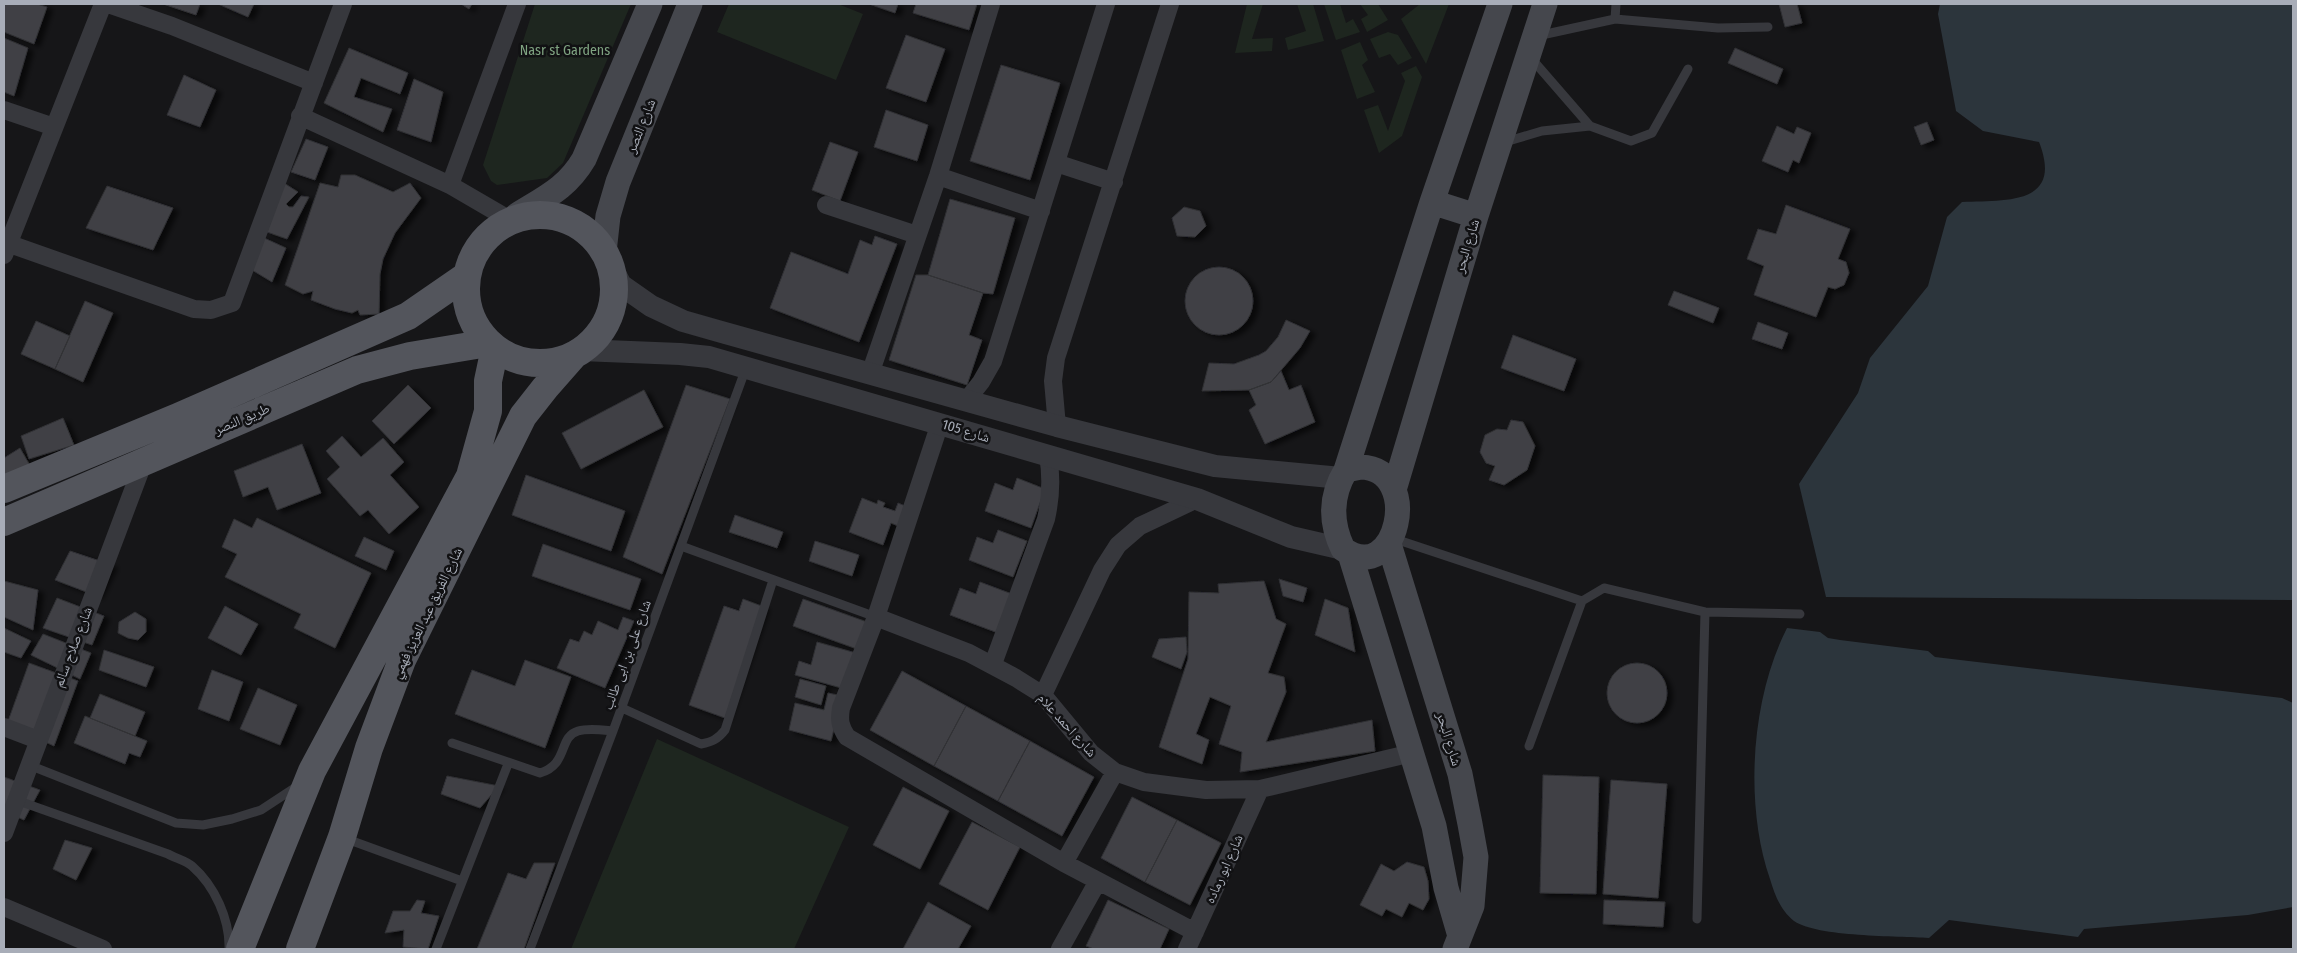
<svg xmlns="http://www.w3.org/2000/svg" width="2297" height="953" font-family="'Fira Sans Condensed','Noto Naskh Arabic',sans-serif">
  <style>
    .green { fill: #1e261f }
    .water { fill: #2c353c }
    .building { fill: #404145; stroke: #303034; filter: url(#shadow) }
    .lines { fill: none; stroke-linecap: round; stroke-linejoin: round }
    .service { stroke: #37383d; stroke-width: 9 }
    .minor { stroke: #37383d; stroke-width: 18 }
    .tertiary { stroke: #37383d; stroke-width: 22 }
    .secondary { stroke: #45474d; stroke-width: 25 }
    .primary { stroke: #53555c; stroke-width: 28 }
    .labels { text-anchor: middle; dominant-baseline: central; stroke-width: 5; stroke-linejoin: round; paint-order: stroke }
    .park-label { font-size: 14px; fill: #7fa381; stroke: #111113 }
    .street-label { font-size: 14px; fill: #a8adb8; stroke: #111113 }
  </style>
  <defs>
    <filter id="shadow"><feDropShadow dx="5.5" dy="3" stdDeviation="2.5" flood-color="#0009"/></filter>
  </defs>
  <rect width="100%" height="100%" fill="#161618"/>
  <!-- green -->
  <path class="green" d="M 535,4 L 631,4 L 563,163 L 547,178 L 497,185 L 491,181 L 483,165 Z
    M 729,4 L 838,4 L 863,14 L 836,80 L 717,32 Z
    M 1247,4 L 1263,4 L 1252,39 L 1273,38 L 1272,51 L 1235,53 Z
    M 1297,4 L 1313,4 L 1324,41 L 1288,50 L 1285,38 L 1306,31 Z
    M 1324,4 L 1340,4 L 1346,23 L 1353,19 L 1360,32 L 1336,40 Z
    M 1360,4 L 1378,4 L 1388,20 L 1367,32 L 1361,19 L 1368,15 Z
    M 1420,4 L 1449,4 L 1426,64 L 1401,19 Z
    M 1388,32 L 1398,35 L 1412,58 L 1398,65 L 1390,54 L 1379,58 L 1370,39 Z
    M 1360,42 L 1368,60 L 1362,65 L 1375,92 L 1357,99 L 1341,50 Z
    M 1416,66 L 1422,77 L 1402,136 L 1379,153 L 1364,110 L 1378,105 L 1388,131 L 1405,81 L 1401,73 Z
    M 657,739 L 849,827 L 794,949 L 571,949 Z"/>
  <!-- water -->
  <path class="water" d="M 1940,4 L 2293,4 L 2293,600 L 1826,597 L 1799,484 L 1858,393 L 1870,358 L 1928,286 L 1947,217 L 1962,202 C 2005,200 2064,206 2039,142 L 1983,131 L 1956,111 L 1938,14 Z
    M 1787,628 L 1820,632 L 1828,638 L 1840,640 L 1928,651 L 1935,657 L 2282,698 L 2293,703 L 2293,907 L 2248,915 L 2084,929 L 2078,937 L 1949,920 L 1929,938 C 1898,936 1817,937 1794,921 C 1780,910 1775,895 1770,879 C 1744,804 1751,698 1787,628 Z"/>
  <!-- building -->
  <path class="building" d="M 4,4 L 37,4 L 47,7 L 34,44 L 4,32 Z
    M 163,4 L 200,4 L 196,15 Z
    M 218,4 L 254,4 L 248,17 Z
    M 461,4 L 472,4 L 469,9 Z
    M 869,4 L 898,4 L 895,13 Z
    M 916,4 L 977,4 L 969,30 L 913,13 Z
    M 1779,4 L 1797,4 L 1802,23 L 1785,27 Z
    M 906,35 L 945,49 L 926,102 L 886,88 Z
    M 4,38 L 28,48 L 14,96 L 4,92 Z
    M 349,48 L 408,73 L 400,94 L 361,78 L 354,97 L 392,109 L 383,132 L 324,103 Z
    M 1735,48 L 1783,69 L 1777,84 L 1728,63 Z
    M 1001,65 L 1060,83 L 1030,180 L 970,161 Z
    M 184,75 L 216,90 L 200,127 L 167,115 Z
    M 414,79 L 443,92 L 431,142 L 397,130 Z
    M 886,110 L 928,125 L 917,161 L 874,147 Z
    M 1927,122 L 1934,140 L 1921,145 L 1914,127 Z
    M 1777,126 L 1794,134 L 1797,127 L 1811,133 L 1799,163 L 1793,160 L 1788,172 L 1762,161 Z
    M 306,139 L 328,147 L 315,180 L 291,172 Z
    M 830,142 L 858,152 L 840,201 L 812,190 Z
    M 341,175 L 355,175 L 393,192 L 410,183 L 421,198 L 395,233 L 383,259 L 380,274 L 379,314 L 360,315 L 358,310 L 352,313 L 335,309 L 311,300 L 313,291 L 303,294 L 285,285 L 320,183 L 338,187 Z
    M 284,183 L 298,192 L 286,204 L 289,207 L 293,207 L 301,196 L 309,197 L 287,239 L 267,232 Z
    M 107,186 L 173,208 L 153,250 L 86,228 Z
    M 950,199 L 1015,218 L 993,294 L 983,293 L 928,275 Z
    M 1786,205 L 1850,229 L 1838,259 L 1846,262 L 1849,273 L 1844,285 L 1835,289 L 1828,287 L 1816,317 L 1754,295 L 1764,266 L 1747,259 L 1758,229 L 1776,234 Z
    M 1184,207 L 1200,211 L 1206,226 L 1195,237 L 1177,236 L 1172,218 Z
    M 875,236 L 897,244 L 859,342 L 770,308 L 791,252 L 848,274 L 860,240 L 872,245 Z
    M 262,237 L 286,248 L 272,282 L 252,270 Z
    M1185 301a34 34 0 1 1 68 0a34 34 0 1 1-68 0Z
    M 916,275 L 928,275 L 983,293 L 969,335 L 982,340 L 967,385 L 889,360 Z
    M 1674,291 L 1719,308 L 1713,323 L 1668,305 Z
    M 85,301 L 113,313 L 83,382 L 55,369 Z
    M 1286,320 L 1310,331 L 1300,348 L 1271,382 L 1249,390 L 1202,391 L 1209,363 L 1234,364 L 1259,355 L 1266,351 L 1278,337 Z
    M 36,321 L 70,336 L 55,369 L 21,354 Z
    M 1758,322 L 1788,333 L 1782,349 L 1752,339 Z
    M 1513,335 L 1576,359 L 1564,391 L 1501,368 Z
    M 1281,371 L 1289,390 L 1301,385 L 1315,422 L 1265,444 L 1249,410 L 1256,405 L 1249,390 L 1271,382 Z
    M 408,385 L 431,408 L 394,444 L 372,421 Z
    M 686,385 L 730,399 L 662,574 L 623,557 Z
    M 644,390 L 663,427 L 581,469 L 562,433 Z
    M 63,418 L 74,445 L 29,459 L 21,436 Z
    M 1511,420 L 1523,422 L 1535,446 L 1527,470 L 1504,485 L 1489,480 L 1495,466 L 1486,463 L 1480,452 L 1485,435 L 1497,429 L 1507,430 Z
    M 342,436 L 361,457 L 383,438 L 404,462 L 390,475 L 419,507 L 389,534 L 368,510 L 360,516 L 327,479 L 340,467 L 326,451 Z
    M 302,444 L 321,493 L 277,510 L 268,487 L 243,497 L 234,471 Z
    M 20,448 L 32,469 L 4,483 L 4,458 Z
    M 526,475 L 625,511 L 611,551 L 512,515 Z
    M 1017,478 L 1045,489 L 1031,528 L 985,511 L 995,483 L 1013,490 Z
    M 862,498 L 877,504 L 878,500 L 885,503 L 883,507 L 895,511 L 898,503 L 910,508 L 903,528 L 891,523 L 883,545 L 849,532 Z
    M 735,515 L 783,532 L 777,548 L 729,532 Z
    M 257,518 L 371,573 L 335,648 L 294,628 L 301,614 L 225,577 L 237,554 L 222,547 L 234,519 L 252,528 Z
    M 998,530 L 1027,541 L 1013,577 L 969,560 L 977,537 L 993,543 Z
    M 364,537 L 394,551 L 386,570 L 355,556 Z
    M 815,541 L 859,555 L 852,576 L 809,561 Z
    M 543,544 L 641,579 L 630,610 L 532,576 Z
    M 70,551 L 112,565 L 97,596 L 55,580 Z
    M 1279,579 L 1307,588 L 1303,602 L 1283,596 Z
    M 4,581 L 38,590 L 33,630 L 4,617 Z
    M 1264,581 L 1276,619 L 1286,624 L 1268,673 L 1284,677 L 1286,692 L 1266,742 L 1372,720 L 1375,751 L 1240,772 L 1242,752 L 1219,744 L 1231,706 L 1210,697 L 1196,734 L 1209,740 L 1202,764 L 1159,747 L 1188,659 L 1189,592 L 1219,593 L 1218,584 Z
    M 980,582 L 1012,594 L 998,633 L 950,615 L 960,588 L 976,594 Z
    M 57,598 L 104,616 L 92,645 L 43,628 Z
    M 743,599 L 764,607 L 725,718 L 689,705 L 724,606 L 739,611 Z
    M 803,599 L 867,622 L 857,649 L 793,626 Z
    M 1325,599 L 1348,608 L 1355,652 L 1315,635 Z
    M 225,606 L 258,624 L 241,655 L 208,638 Z
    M 135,612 L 146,619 L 146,632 L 138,640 L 128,638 L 118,633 L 119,622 Z
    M 623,617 L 634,621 L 605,688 L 557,668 L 570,639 L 579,642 L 584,631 L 592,635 L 598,621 L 618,630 Z
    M 4,628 L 31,641 L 21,658 L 4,652 Z
    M 43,634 L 91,653 L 80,679 L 31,655 Z
    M 1186,637 L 1187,652 L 1181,669 L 1152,657 L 1159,639 Z
    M 817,642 L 856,653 L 845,689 L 795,675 L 799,661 L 811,665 Z
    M 104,650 L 154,667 L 146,687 L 99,670 Z
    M 525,660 L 571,677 L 545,748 L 455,714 L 472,670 L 515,686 Z
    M1607 693a30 30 0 1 1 60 0a30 30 0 1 1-60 0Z
    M 29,663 L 78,681 L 54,746 L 7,724 Z
    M 212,670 L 243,682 L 229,721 L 198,709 Z
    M 902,671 L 966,706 L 934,766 L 870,730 Z
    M 800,679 L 826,686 L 821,705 L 795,697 Z
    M 258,688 L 297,705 L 280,745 L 240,729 Z
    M 828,693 L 842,696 L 831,741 L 789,730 L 795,703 L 824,710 Z
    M 100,694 L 145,712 L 135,736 L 90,718 Z
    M 966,706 L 1030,741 L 998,801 L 934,766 Z
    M 85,716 L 147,741 L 140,757 L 129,753 L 125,764 L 74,743 Z
    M 1030,741 L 1094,777 L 1062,836 L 998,801 Z
    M 1543,775 L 1599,777 L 1596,894 L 1540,893 Z
    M 447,776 L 499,786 L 480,808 L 441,794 Z
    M 4,777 L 40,790 L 24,820 L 4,811 Z
    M 1611,780 L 1667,784 L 1658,898 L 1603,894 Z
    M 903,787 L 949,811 L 920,869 L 873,845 Z
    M 1132,797 L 1177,820 L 1145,882 L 1101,858 Z
    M 1177,820 L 1221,843 L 1190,905 L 1145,882 Z
    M 972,822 L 1020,847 L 988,910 L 939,884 Z
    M 65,840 L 92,848 L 76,880 L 53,869 Z
    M 1407,862 L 1424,867 L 1428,881 L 1429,899 L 1423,910 L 1409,903 L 1402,917 L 1386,909 L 1382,916 L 1360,905 L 1381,864 L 1394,871 Z
    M 534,863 L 555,863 L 524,949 L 477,949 L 508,873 L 526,879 Z
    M 417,900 L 425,901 L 421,913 L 439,916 L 428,949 L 403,947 L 404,930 L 385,933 L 393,911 L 410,911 Z
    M 1108,900 L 1169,929 L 1160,949 L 1094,949 L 1086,946 Z
    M 1604,900 L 1665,902 L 1663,927 L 1603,924 Z
    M 928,902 L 971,926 L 958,949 L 903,949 Z"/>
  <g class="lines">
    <!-- service -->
    <path class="service" d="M 1615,19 L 1616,4
      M 1537,36 L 1615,19 L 1718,28 L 1768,27
      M 1531,58 L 1590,126
      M 1505,142 L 1542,131 L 1590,126 L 1631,141 L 1652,133 L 1688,69
      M 1392,538 L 1582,601
      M 681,546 L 876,617
      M 622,708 L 701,744 C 712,742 718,739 725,730 L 773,580
      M 452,743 L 540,773 C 569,764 558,737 578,731 C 589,728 602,730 613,731
      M 1529,746 L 1582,601 L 1604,588 L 1705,612 L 1800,614
      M 29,765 L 176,823 L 203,825 L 232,819 L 261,810 L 296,787
      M 16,800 L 168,854 C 175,858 186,861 192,866 C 215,886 230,920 229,949
      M 344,838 L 462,881
      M 1697,919 L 1705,612
      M 436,949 L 508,764
      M 530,949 L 613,731 L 746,368"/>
    <!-- minor -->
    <path class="minor" d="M 108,4 L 172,26 L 314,83
      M 4,110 L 54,127
      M 300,116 L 450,185 L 510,220
      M 1056,163 L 1114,182
      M 938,176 L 1041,211
      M 450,185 L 517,4
      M 826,205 L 917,235
      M 4,242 L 194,309 L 211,310 L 232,303 L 343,4
      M 4,255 L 103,4
      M 870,374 L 938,176 L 991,4
      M 966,401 L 981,382 L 993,361 L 1106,4
      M 940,423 L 876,617 L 841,708 C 839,720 840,727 847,737 L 1064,863 L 1195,932
      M 1057,426 L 1053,381 L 1056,358 L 1170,4
      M 876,617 L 969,653 L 1016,678 L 1043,695 L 1091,753 L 1115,772 L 1144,782 L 1206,790 L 1260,789 L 1412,753
      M 993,664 L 1046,519 C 1051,497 1052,478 1048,455
      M 1043,695 L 1102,570 L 1118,545 L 1140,526 L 1197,499
      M 4,727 L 38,740
      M 4,833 L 144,461
      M 1064,863 L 1115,772
      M 4,907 L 103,949
      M 1060,949 L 1098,881
      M 1187,949 L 1260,789"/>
    <!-- tertiary -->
    <path class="tertiary" d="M 610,264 L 621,285 L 651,306 L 683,321 L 718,331 L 1057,426 L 1215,466 L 1341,478
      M 581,350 L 680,354 L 709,357 L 1197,499 L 1291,537 L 1343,549"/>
    <!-- secondary -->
    <path class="secondary" d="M 1432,202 L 1476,216
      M 517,215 C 546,197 567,188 584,159 L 650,4
      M 604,252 L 608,216 L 618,182 L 690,4
      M 1361,467 C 1424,469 1397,589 1343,549 C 1330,522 1330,496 1346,470 Z
      M 1346,470 L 1432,202 L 1500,4
      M 1394,490 L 1476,216 L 1545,4
      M 1389,544 L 1460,774 L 1470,824 L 1476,857 L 1472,906 L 1455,949
      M 1350,554 L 1434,826 L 1446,888 L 1460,936"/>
    <!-- primary -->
    <path class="primary" d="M466 289a74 74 0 1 1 148 0a74 74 0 1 1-148 0Z
      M 4,489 L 178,417 L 408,316 L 466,276
      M 4,522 L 357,370 L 410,356 L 488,343
      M 240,949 L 312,771 L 470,476 L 488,411 L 488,381 L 495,348
      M 300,949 L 342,837 L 369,748 L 402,660 L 523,416 L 545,388 L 574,355"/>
  </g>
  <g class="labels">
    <!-- park labels -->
    <g class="park-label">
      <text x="565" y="50">Nasr st Gardens</text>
    </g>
    <!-- street labels -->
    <g class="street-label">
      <text transform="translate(641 126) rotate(-68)">شارع النصر</text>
      <text transform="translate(1467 246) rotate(-73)">شارع البحر</text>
      <text transform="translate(242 419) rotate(-23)">طريق النصر</text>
      <text transform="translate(966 431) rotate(17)">شارع 105</text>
      <text transform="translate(427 613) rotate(-64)">شارع الفريق عبد العزيز فهمي</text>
      <text transform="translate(73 647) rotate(-69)">شارع صلاح سالم</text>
      <text transform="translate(627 655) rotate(-70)">شارع على بن ابى طالب</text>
      <text transform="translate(1067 725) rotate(48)">شارع احمد علام</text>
      <text transform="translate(1449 739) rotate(73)">شارع البحر</text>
      <text transform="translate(1224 869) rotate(-66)">شارع ابو رماده</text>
    </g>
  </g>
  <!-- border -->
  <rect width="2297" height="953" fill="none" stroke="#a8adb8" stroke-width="10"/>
</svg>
